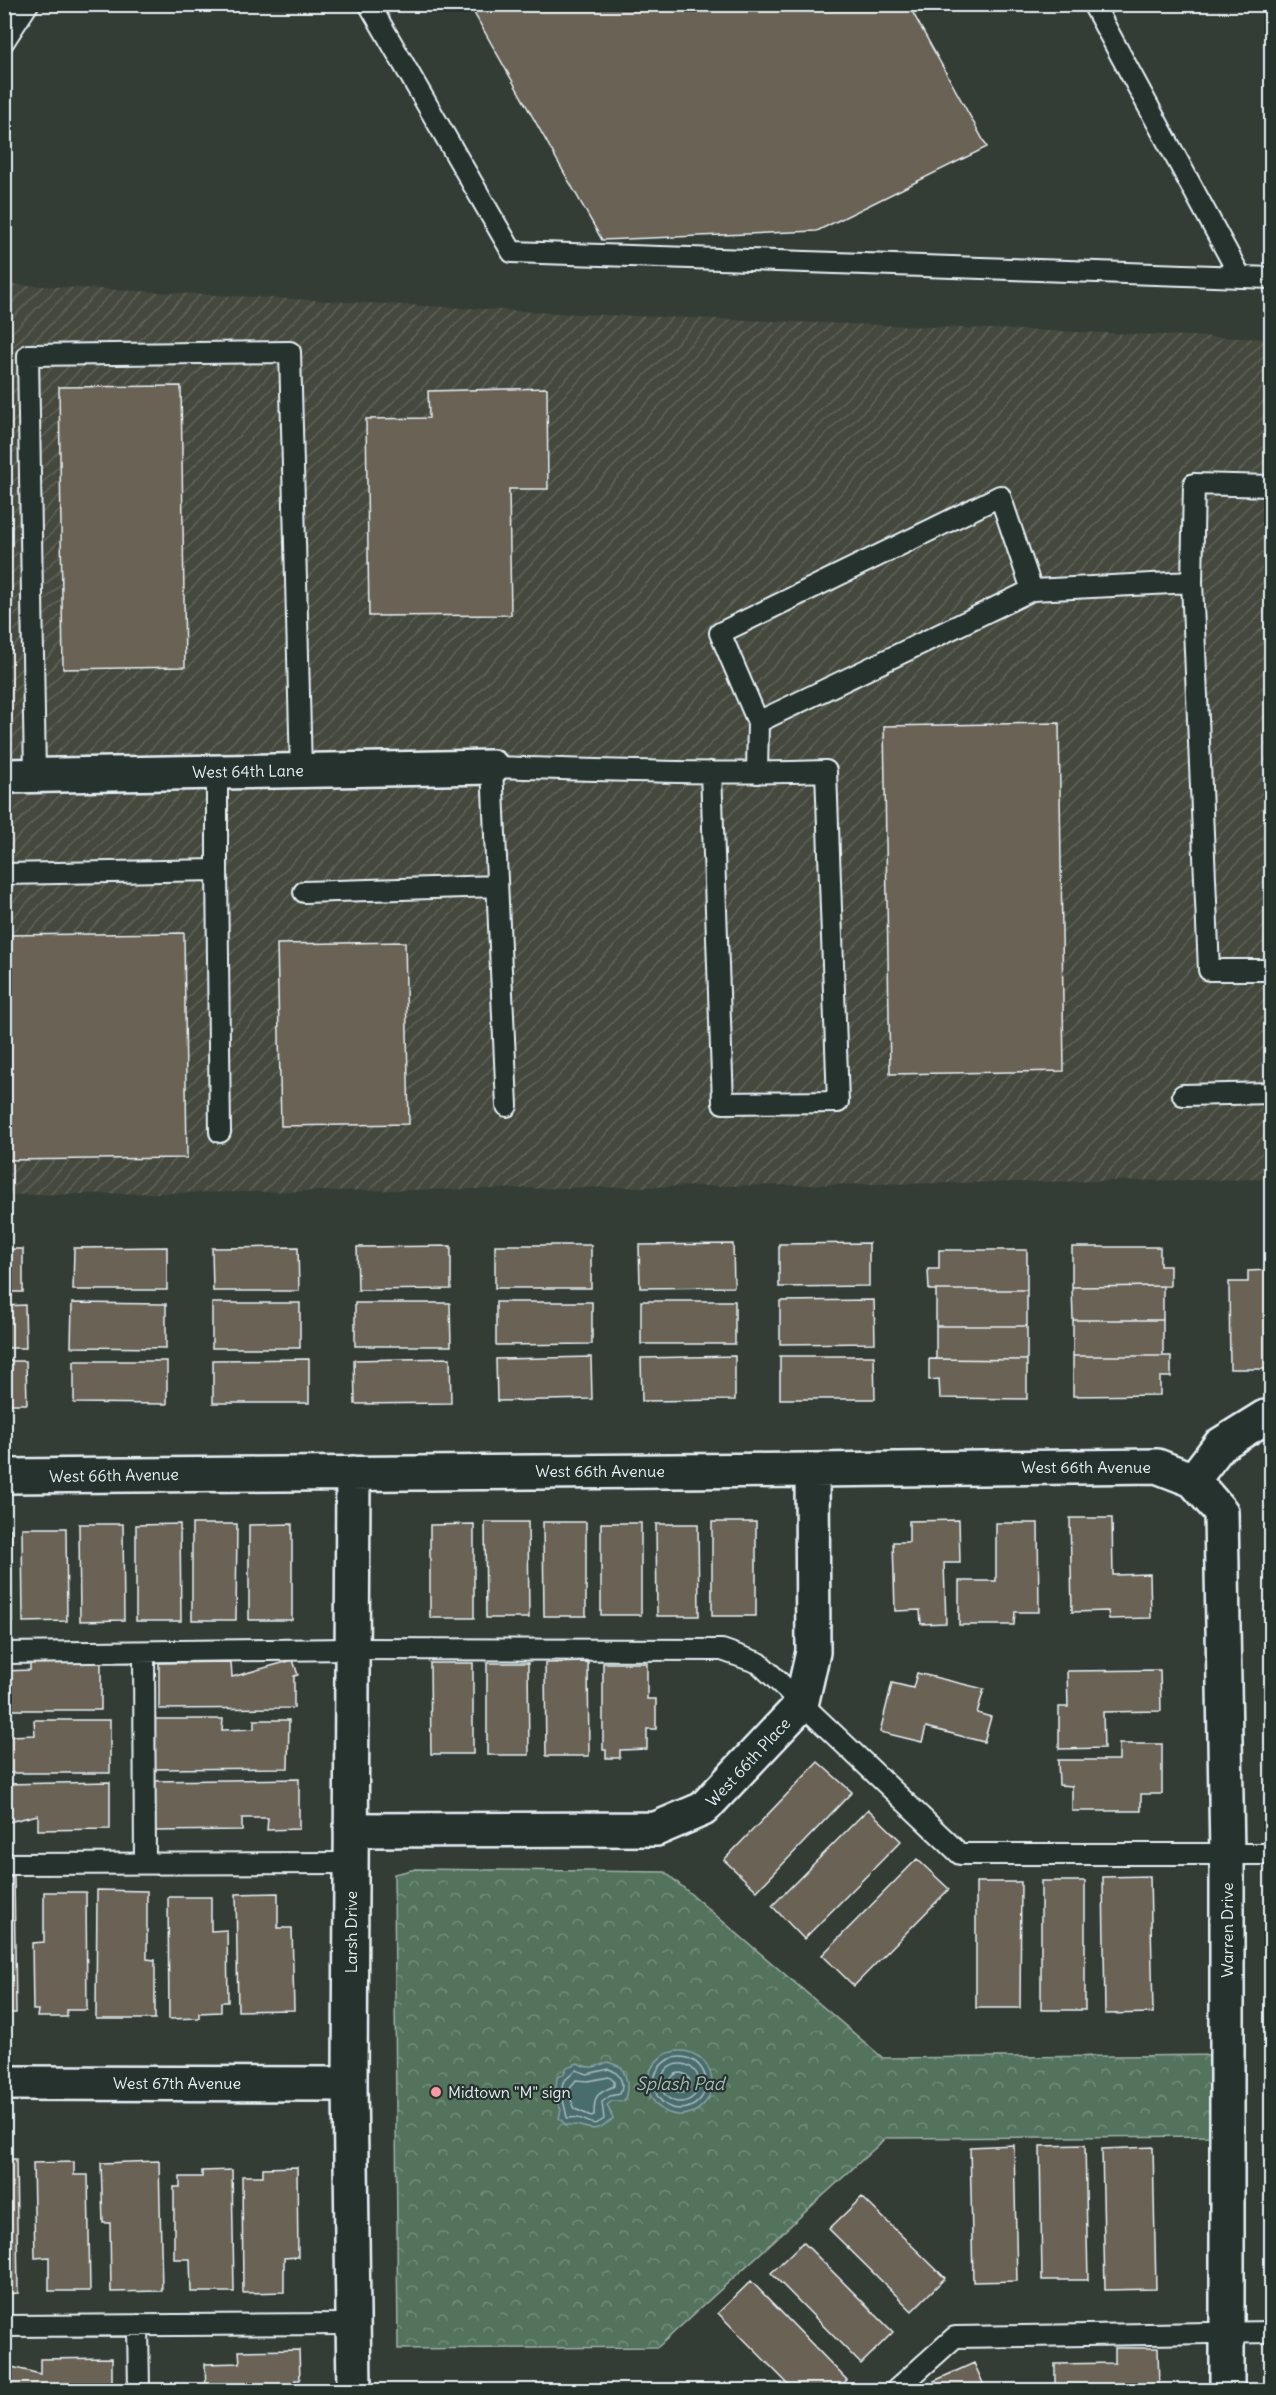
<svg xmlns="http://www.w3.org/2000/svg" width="1276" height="2395" font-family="Delius,sans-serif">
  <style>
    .industrial { fill: url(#industrial-furrows) }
    .forest { fill: url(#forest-crowns); stroke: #9eb2aa; stroke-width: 1.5 }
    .water { fill: #486c6c; stroke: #88a1a4; stroke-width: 1.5 }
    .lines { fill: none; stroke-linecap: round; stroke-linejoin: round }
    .shore { stroke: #a8bcc0; stroke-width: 1.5 }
    .building { fill: #6b6354; stroke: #e8f1f8; stroke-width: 1.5 }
    .lane-casing { stroke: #e8f1f8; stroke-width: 24 }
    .street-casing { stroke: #e8f1f8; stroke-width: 38 }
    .lane { stroke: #26332d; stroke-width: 20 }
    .street { stroke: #26332d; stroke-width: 33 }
    .poi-dot { fill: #ff9aa2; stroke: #26332d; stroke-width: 2 }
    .labels { text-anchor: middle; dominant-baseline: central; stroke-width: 4.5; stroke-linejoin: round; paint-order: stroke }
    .street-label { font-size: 16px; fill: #e8f1f8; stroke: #26332d }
    .poi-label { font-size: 16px; fill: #e8f1f8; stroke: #26332d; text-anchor: start }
    .water-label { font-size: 18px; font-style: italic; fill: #a8bcc0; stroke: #26332d }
  </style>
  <defs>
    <pattern id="industrial-furrows" width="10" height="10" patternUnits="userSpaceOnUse" patternTransform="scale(1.5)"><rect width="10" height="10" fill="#44483e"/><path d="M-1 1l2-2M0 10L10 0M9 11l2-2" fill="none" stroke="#5f635b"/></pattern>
    <pattern id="forest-crowns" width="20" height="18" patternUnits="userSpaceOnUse" patternTransform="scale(1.5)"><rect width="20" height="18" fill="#53735d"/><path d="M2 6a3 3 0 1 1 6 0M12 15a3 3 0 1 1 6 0" fill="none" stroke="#748e7d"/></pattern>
  </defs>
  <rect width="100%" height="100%" fill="#343d35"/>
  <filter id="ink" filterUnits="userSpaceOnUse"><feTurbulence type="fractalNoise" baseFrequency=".0167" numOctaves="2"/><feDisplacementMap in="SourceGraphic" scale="12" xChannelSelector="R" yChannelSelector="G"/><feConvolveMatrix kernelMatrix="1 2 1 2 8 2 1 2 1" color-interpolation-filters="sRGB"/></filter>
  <g filter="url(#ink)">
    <!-- industrial -->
    <path class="industrial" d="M 4,284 L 577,314 L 1271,339 L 1271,1179 L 5,1195 Z"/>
    <!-- forest -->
    <path class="forest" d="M 416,1869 L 665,1872 L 883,2058 L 1228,2055 L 1228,2136 L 886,2138 L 658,2347 L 398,2349 L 394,1874 Z"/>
    <!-- water -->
    <path class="water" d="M648 2083a32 32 0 1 1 64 0a32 32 0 1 1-64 0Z
      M 608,2062 L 621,2067 C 628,2079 629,2087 624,2101 L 612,2101 L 607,2105 L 613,2119 C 588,2138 590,2123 566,2125 L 559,2118 L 561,2110 L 555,2097 L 557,2077 L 563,2075 L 567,2067 L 578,2063 C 589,2070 596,2067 608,2062 Z"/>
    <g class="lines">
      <!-- shore -->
      <path class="shore" d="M654 2083a26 26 0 1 1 52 0a26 26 0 1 1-52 0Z
        M661 2083a19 19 0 1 1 38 0a19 19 0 1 1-38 0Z
        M 609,2069 C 620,2073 625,2083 620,2094 L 610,2096 L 602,2102 L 604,2119 C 591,2129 590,2120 578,2118 C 574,2117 571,2118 567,2118 C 565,2105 560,2095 563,2082 L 576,2070 L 587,2074 Z
        M670 2083a10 10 0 1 1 20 0a10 10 0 1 1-20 0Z
        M 609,2077 L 614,2081 L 614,2086 C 596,2094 594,2095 594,2115 L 591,2116 L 575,2109 C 569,2094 565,2094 576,2080 L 588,2081 Z"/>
    </g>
    <!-- building -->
    <path class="building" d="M 469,4 L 908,4 L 987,147 L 817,231 L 602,240 Z
      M 181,386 L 185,667 L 63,669 L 59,387 Z
      M 547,388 L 548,489 L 509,489 L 511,615 L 369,616 L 366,419 L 429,418 L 428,391 Z
      M 1059,723 L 1064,1071 L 890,1074 L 884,726 Z
      M 184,933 L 187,1158 L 4,1160 L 4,935 Z
      M 405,942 L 409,1124 L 281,1126 L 277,944 Z
      M 869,1243 L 869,1286 L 779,1287 L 779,1244 Z
      M 733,1244 L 734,1287 L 640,1288 L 639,1245 Z
      M 495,1245 L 591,1245 L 591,1288 L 495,1288 Z
      M 451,1246 L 451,1289 L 358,1290 L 357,1247 Z
      M 167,1247 L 167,1290 L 73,1290 L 74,1248 Z
      M 298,1247 L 299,1291 L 213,1291 L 212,1248 Z
      M 1072,1247 L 1160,1247 L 1160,1266 L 1170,1266 L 1170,1286 L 1072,1287 Z
      M 4,1249 L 23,1249 L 23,1292 L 4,1292 Z
      M 939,1250 L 1027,1250 L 1027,1290 L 929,1290 L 928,1269 L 939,1269 Z
      M 1269,1270 L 1270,1369 L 1230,1369 L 1229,1282 L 1248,1282 L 1248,1271 Z
      M 1269,1278 L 1272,1278 L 1272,1369 L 1270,1369 Z
      M 1163,1286 L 1163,1320 L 1073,1320 L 1072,1287 Z
      M 936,1290 L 1027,1290 L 1027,1326 L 936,1326 Z
      M 874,1300 L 875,1343 L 780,1344 L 780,1301 Z
      M 641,1301 L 735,1301 L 735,1344 L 641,1344 Z
      M 496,1302 L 592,1302 L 592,1344 L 496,1345 Z
      M 72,1303 L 166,1304 L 166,1348 L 71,1347 Z
      M 212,1303 L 300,1303 L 300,1348 L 212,1348 Z
      M 355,1303 L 450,1303 L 451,1346 L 355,1346 Z
      M 25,1305 L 26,1348 L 4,1348 L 4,1306 Z
      M 1073,1320 L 1163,1320 L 1163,1356 L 1073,1356 Z
      M 936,1326 L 1027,1326 L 1027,1360 L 936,1359 Z
      M 735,1356 L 735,1400 L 642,1401 L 641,1358 Z
      M 780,1356 L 874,1356 L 875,1399 L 780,1399 Z
      M 1073,1356 L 1171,1356 L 1171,1377 L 1160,1377 L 1160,1395 L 1073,1396 Z
      M 591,1357 L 592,1399 L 497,1401 L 496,1359 Z
      M 450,1358 L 451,1403 L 355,1404 L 354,1360 Z
      M 309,1359 L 309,1403 L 213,1403 L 213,1360 Z
      M 929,1359 L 1027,1360 L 1027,1399 L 940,1398 L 939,1379 L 929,1380 Z
      M 4,1361 L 26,1361 L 27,1404 L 4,1404 Z
      M 74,1361 L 167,1361 L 167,1404 L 74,1403 Z
      M 1070,1518 L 1112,1518 L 1113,1575 L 1150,1574 L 1151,1618 L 1109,1619 L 1108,1611 L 1072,1612 Z
      M 959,1520 L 960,1563 L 944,1563 L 946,1623 L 921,1624 L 920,1610 L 895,1611 L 893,1542 L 909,1542 L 909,1521 Z
      M 485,1522 L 528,1522 L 529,1618 L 486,1618 Z
      M 543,1522 L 586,1522 L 586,1616 L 544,1616 Z
      M 712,1522 L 756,1522 L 756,1616 L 712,1616 Z
      M 601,1523 L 641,1523 L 641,1615 L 601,1615 Z
      M 996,1523 L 1038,1523 L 1039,1612 L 1015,1612 L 1014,1625 L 959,1625 L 959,1581 L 996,1581 Z
      M 79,1524 L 123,1524 L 124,1620 L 80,1621 Z
      M 180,1524 L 181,1621 L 136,1621 L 136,1525 Z
      M 192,1524 L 237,1524 L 236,1620 L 192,1620 Z
      M 292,1524 L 292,1620 L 249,1620 L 249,1525 Z
      M 474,1524 L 474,1618 L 430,1618 L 430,1525 Z
      M 656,1524 L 698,1524 L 699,1616 L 657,1616 Z
      M 22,1528 L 66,1528 L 67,1621 L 23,1622 Z
      M 4,1529 L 11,1529 L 12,1622 L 4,1622 Z
      M 30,1660 L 101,1660 L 101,1710 L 4,1710 L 4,1671 L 30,1670 Z
      M 293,1660 L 298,1675 L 294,1676 L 294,1708 L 159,1709 L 159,1663 L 231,1662 L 232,1677 Z
      M 588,1662 L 589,1756 L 546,1756 L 545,1663 Z
      M 430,1663 L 473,1663 L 473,1754 L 431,1754 Z
      M 487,1663 L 528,1663 L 529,1755 L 487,1755 Z
      M 603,1663 L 647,1663 L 647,1699 L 656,1699 L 656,1729 L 647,1729 L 647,1749 L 620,1750 L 620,1758 L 606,1758 L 606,1750 L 603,1750 Z
      M 1160,1670 L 1161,1711 L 1103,1712 L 1104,1748 L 1059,1749 L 1059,1707 L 1068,1707 L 1067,1671 Z
      M 917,1673 L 984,1689 L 977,1713 L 991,1717 L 984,1742 L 926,1727 L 922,1742 L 880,1732 L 892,1683 L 913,1688 Z
      M 152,1719 L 223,1719 L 222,1730 L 254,1729 L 254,1720 L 289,1720 L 288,1768 L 152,1769 Z
      M 34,1720 L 110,1720 L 110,1773 L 4,1773 L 4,1721 L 8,1721 L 9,1736 L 35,1735 Z
      M 1119,1744 L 1162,1744 L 1162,1794 L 1141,1794 L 1141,1811 L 1072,1811 L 1072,1786 L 1059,1785 L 1058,1760 L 1119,1760 Z
      M 818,1762 L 852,1792 L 757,1891 L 724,1860 Z
      M 299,1779 L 299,1829 L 267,1830 L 268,1818 L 242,1818 L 242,1830 L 154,1831 L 153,1781 Z
      M 110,1782 L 110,1829 L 38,1830 L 38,1815 L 4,1823 L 4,1784 Z
      M 868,1809 L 901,1841 L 804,1939 L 772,1906 Z
      M 917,1859 L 949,1889 L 854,1986 L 822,1955 Z
      M 1150,1876 L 1153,2013 L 1105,2014 L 1103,1877 Z
      M 4,1877 L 14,1877 L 16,2013 L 4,2013 Z
      M 1041,1881 L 1085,1881 L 1085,2010 L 1041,2010 Z
      M 976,1882 L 1021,1882 L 1020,2008 L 976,2008 Z
      M 97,1890 L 147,1891 L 147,1959 L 155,1960 L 155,2019 L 96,2019 Z
      M 44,1892 L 86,1892 L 87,2010 L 67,2010 L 67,2017 L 37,2017 L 38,2010 L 33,2010 L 32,1943 L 44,1942 Z
      M 278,1893 L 278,1928 L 292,1928 L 294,2010 L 238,2011 L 236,1894 Z
      M 168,1897 L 211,1897 L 211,1931 L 227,1930 L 228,2002 L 221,2002 L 221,2012 L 199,2013 L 199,2018 L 169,2019 Z
      M 1014,2145 L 1017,2281 L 973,2282 L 970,2147 Z
      M 1085,2145 L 1088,2280 L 1042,2280 L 1040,2146 Z
      M 4,2146 L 10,2146 L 10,2159 L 16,2159 L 18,2293 L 4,2294 Z
      M 1153,2147 L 1156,2289 L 1105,2290 L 1102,2149 Z
      M 159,2161 L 162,2291 L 111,2292 L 110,2223 L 103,2223 L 101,2163 Z
      M 74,2162 L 74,2175 L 88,2175 L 90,2291 L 49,2291 L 49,2257 L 35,2258 L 33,2163 Z
      M 297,2167 L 298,2257 L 284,2258 L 284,2292 L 243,2293 L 242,2176 L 263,2176 L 263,2168 Z
      M 232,2170 L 234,2292 L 191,2292 L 190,2259 L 174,2259 L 174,2187 L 180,2187 L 180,2177 L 202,2177 L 202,2171 Z
      M 862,2197 L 945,2278 L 912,2311 L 829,2229 Z
      M 803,2242 L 893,2332 L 861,2364 L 771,2273 Z
      M 751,2281 L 847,2380 L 836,2390 L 794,2390 L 718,2313 Z
      M 1115,2348 L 1158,2348 L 1159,2390 L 1055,2389 L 1055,2364 L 1115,2363 Z
      M 299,2350 L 300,2380 L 295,2380 L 295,2390 L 206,2390 L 205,2364 L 240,2363 L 239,2351 Z
      M 112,2358 L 112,2390 L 4,2390 L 4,2365 L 40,2374 L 40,2359 Z
      M 974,2363 L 986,2390 L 938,2390 L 934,2381 Z"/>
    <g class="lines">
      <!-- lane casing -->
      <g class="lane-casing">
        <path id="lane" d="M 369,4 L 512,252 L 1272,278
          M 1093,4 L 1240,276
          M 4,41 L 28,4
          M 1272,486 L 1194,484 L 1192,582 L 1209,970 L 1272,970
          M 1032,590 L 1192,582
          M 217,772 L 217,870
          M 757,773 L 758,722 L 1032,590 L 1000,496 L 720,633 L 758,722
          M 35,775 L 28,355 L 290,352 L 301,770
          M 4,874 L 217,870 L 220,1132
          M 304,892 L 497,886
          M 1183,1095 L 1272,1093
          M 507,1106 L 492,767 C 604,770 715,775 826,771 L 838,1102 L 723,1103 L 711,772
          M 144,1652 L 145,1862
          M 4,1653 L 351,1649 L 722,1650 L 759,1663 L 960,1854 L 1272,1854
          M 4,1864 L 352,1863
          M 138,2325 L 139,2390
          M 4,2326 L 353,2324
          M 896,2390 L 955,2337 L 1272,2332"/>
      </g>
      <!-- street casing -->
      <g class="street-casing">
        <path id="street" d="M 4,776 L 492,767
          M 353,1473 L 350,2084 L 354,2390
          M 4,1476 L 812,1470 L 1157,1466 L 1193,1480 L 1221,1512 L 1227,1855 L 1227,2390
          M 1193,1480 L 1220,1445 L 1265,1417 L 1272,1417
          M 351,1830 L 656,1829 L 703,1809 L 801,1705 L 813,1652 L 812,1470
          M 4,2083 L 350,2084"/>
      </g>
      <!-- lane -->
      <use href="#lane" class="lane"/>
      <!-- street -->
      <use href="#street" class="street"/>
    </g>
  </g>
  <!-- markers -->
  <circle class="poi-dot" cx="436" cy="2092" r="6"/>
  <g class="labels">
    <!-- street labels -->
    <g class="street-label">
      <text transform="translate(248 771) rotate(-1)">West 64th Lane</text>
      <text x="1086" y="1467">West 66th Avenue</text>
      <text x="600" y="1471">West 66th Avenue</text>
      <text transform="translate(114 1475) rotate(-1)">West 66th Avenue</text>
      <text transform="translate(748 1762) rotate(-47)">West 66th Place</text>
      <text transform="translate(1227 1930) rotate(-90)">Warren Drive</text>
      <text transform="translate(351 1932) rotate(-90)">Larsh Drive</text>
      <text x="177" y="2083">West 67th Avenue</text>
    </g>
    <!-- poi labels -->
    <g class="poi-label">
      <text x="448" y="2092">Midtown "M" sign</text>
    </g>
    <!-- water labels -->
    <g class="water-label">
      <text x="680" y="2083">Splash Pad</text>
    </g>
  </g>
  <!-- margin -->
  <rect width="1276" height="2395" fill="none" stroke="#26332d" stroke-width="24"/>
  <rect x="12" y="12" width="1252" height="2371" fill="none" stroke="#e8f1f8" stroke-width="2" filter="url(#ink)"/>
</svg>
